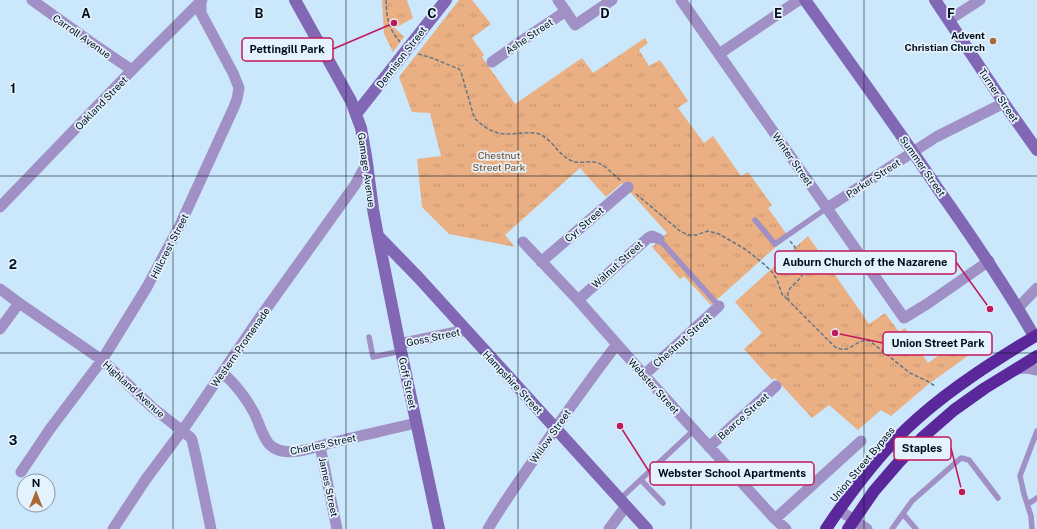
<svg xmlns="http://www.w3.org/2000/svg" width="1037" height="529" font-family="'Public Sans',sans-serif">
  <style>
    .park { fill: url(#park-tufts) }
    .lines { fill: none; stroke-linecap: round; stroke-linejoin: round }
    .path { stroke: #627788; stroke-width: 1.5; stroke-dasharray: 4 2; stroke-linecap: butt }
    .lane { stroke: #a190c5; stroke-width: 5.5 }
    .street { stroke: #a190c5; stroke-width: 11 }
    .secondary { stroke: #8267b5; stroke-width: 12 }
    .highway { stroke: #5b289b; stroke-width: 12 }
    .grid { fill: none; stroke: #000e1c; stroke-width: 1; stroke-opacity: 0.55 }
    .poi-dot { fill: #a86831; stroke: #e3f2fc; stroke-width: 1.5 }
    .labels { text-anchor: middle; dominant-baseline: central; stroke-width: 3.5; stroke-linejoin: round; paint-order: stroke }
    .poi-label { font-size: 10px; font-weight: bold; fill: #000e1c; stroke: #e3f2fc; text-anchor: end }
    .street-label { font-size: 10px; fill: #000e1c; stroke: #e3f2fc }
    .park-label { font-size: 10px; fill: #77471d; stroke: #e3f2fc }
    .grid-label { font-size: 13px; text-anchor: middle; font-weight: bold; fill: #000e1c; stroke: #e3f2fc; stroke-width: 3.5; stroke-linejoin: round; paint-order: stroke }
    .leader { fill: none; stroke: #c2185b; stroke-width: 1.5 }
    .callout-dot { fill: #c2185b; stroke: #e3f2fc; stroke-width: 1.5 }
    .callout { fill: #e3f2fc; stroke: #c2185b; stroke-width: 1.5 }
    .callout-label { font-size: 11px; text-anchor: middle; font-weight: bold; fill: #000e1c }
  </style>
  <defs>
    <pattern id="park-tufts" width="24" height="20" patternUnits="userSpaceOnUse"><rect width="24" height="20" fill="#eab083"/><path d="M3 7l-1-3M5 7V3M7 7l1-3M15 17l-1-3M17 17v-4M19 17l1-3" fill="none" stroke="#c79671"/></pattern>
  </defs>
  <rect width="100%" height="100%" fill="#cae7fb"/>
  <!-- park -->
  <path class="park" d="M 382,0 L 407,0 L 413,18 L 395,28 L 404,37 L 393,52 L 384,34 Z
    M 459,0 L 472,0 L 491,24 L 472,38 L 484,55 L 482,57 L 515,104 L 582,58 L 593,73 L 645,38 L 648,43 L 639,50 L 649,66 L 660,60 L 688,101 L 678,108 L 704,143 L 713,136 L 741,176 L 748,172 L 772,205 L 768,208 L 788,236 L 711,305 L 684,276 L 680,279 L 652,247 L 667,233 L 622,183 L 606,197 L 580,168 L 505,235 L 515,247 L 449,234 L 422,207 L 417,159 L 441,156 L 430,113 L 412,112 L 399,77 Z
    M 808,236 L 869,324 L 885,313 L 899,332 L 905,328 L 928,363 L 973,330 L 983,345 L 930,383 L 891,416 L 881,410 L 858,430 L 829,405 L 812,418 L 775,378 L 772,380 L 744,349 L 762,333 L 735,302 Z"/>
  <g class="lines">
    <!-- path -->
    <path class="path" d="M 386,0 C 387,20 388,27 400,42
      M 418,54 L 432,58 L 459,69 L 461,72 L 474,117 C 477,121 481,124 485,127 C 497,135 508,135 521,133 C 527,133 533,132 539,134 C 553,140 559,156 572,161 C 579,164 587,161 594,162 C 602,162 614,175 621,181
      M 636,194 L 680,231 L 688,235 L 696,235 L 708,231 L 719,234 L 745,249 L 765,265 L 773,273 L 777,280 L 782,294 L 789,301
      M 790,241 C 797,249 808,264 802,275 C 797,285 784,287 789,301 L 834,346 C 849,357 856,337 870,341 L 910,373 L 927,381 L 935,386"/>
    <!-- lane -->
    <path class="lane" d="M 755,220 L 775,244 L 827,208
      M 659,239 L 719,306
      M 369,337 L 373,357 L 401,351
      M 641,480 L 663,503
      M 620,499 L 694,430
      M 1028,504 L 1037,498
      M 903,514 L 916,529
      M 892,529 L 912,501 L 961,458 L 969,460 L 998,498
      M 1032,529 L 1031,516 L 1024,494 L 1020,476 L 1037,431"/>
    <!-- street -->
    <path class="street" d="M 32,0 L 92,43 L 132,70
      M 558,0 L 575,25 L 612,0
      M 681,0 L 904,318 L 927,304 L 989,261
      M 949,20 L 980,0
      M 719,54 L 799,0
      M 492,62 L 520,42 L 566,11
      M 0,207 L 132,70 L 202,0
      M 827,208 L 936,137 L 1004,103
      M 523,242 L 578,300 L 644,375 L 775,519 L 786,529
      M 541,262 L 628,187
      M 0,289 L 19,303 L 102,360 L 153,408 L 190,437 L 192,440 L 196,457 L 211,529
      M 578,300 L 648,238 L 652,236 L 659,239
      M 1018,308 L 1037,288
      M 0,329 L 19,303
      M 399,344 L 466,330
      M 1016,369 L 1027,368 L 1037,370
      M 223,373 C 235,384 245,396 253,411 C 259,421 261,434 269,444 C 272,447 277,450 282,451 C 296,454 316,447 330,443 C 358,436 387,430 416,423
      M 644,375 L 719,306
      M 320,446 L 337,529
      M 709,447 L 776,386
      M 21,472 L 50,429 L 102,360 L 147,287 L 180,225 L 234,107 L 237,99 L 239,88 L 233,73 L 201,13 L 201,0
      M 839,510 L 867,529
      M 775,519 L 861,441
      M 113,529 L 146,479 L 187,424 L 256,323 L 355,185 L 363,170 L 368,166
      M 488,529 C 502,505 519,481 535,458 C 561,420 588,382 617,344
      M 609,529 L 626,506"/>
    <!-- secondary -->
    <path class="secondary" d="M 295,0 L 351,101 L 361,128 L 366,156 L 373,209 L 378,236 L 401,351 L 439,529
      M 805,0 C 850,63 895,125 938,189 C 972,237 1005,285 1034,336
      M 935,0 L 1010,112 L 1037,150
      M 356,114 L 446,0
      M 378,236 L 418,277 L 647,529"/>
    <!-- highway -->
    <path class="highway" d="M 826,529 C 852,490 882,450 917,419 C 954,386 996,360 1037,335
      M 848,529 L 874,491 L 899,462 L 923,437 L 954,410 L 985,388 L 1037,356"/>
  </g>
  <!-- grid -->
  <path class="grid" d="M 173,0 L 173,529M 346,0 L 346,529M 518,0 L 518,529M 691,0 L 691,529M 864,0 L 864,529M 0,176 L 1037,176M 0,353 L 1037,353"/>
  <!-- markers -->
  <circle class="poi-dot" cx="993" cy="41" r="4"/>
  <g class="labels">
    <!-- poi labels -->
    <g class="poi-label">
      <text x="985" y="35">Advent<tspan x="985" dy="12">Christian Church</tspan></text>
    </g>
    <!-- street labels -->
    <g class="street-label">
      <text transform="translate(82 36) rotate(35)">Carroll Avenue</text>
      <text transform="translate(529 36) rotate(-34)">Ashe Street</text>
      <text transform="translate(401 57) rotate(-52)">Dennison Street</text>
      <text transform="translate(999 95) rotate(56)">Turner Street</text>
      <text transform="translate(101 103) rotate(-46)">Oakland Street</text>
      <text transform="translate(793 159) rotate(55)">Winter Street</text>
      <text transform="translate(923 166) rotate(55)">Summer Street</text>
      <text transform="translate(367 170) rotate(82)">Gamage Avenue</text>
      <text transform="translate(873 178) rotate(-33)">Parker Street</text>
      <text transform="translate(584 224) rotate(-41)">Cyr Street</text>
      <text transform="translate(169 246) rotate(-63)">Hillcrest Street</text>
      <text transform="translate(617 264) rotate(-42)">Walnut Street</text>
      <text transform="translate(433 337) rotate(-12)">Goss Street</text>
      <text transform="translate(682 340) rotate(-42)">Chestnut Street</text>
      <text transform="translate(240 347) rotate(-55)">Western Promenade</text>
      <text transform="translate(513 382) rotate(47)">Hampshire Street</text>
      <text transform="translate(408 383) rotate(78)">Goff Street</text>
      <text transform="translate(654 386) rotate(48)">Webster Street</text>
      <text transform="translate(134 389) rotate(42)">Highland Avenue</text>
      <text transform="translate(743 416) rotate(-42)">Bearce Street</text>
      <text transform="translate(550 436) rotate(-55)">Willow Street</text>
      <text transform="translate(323 444) rotate(-12)">Charles Street</text>
      <text transform="translate(862 464) rotate(-50)">Union Street Bypass</text>
      <text transform="translate(329 487) rotate(78)">James Street</text>
    </g>
    <!-- park labels -->
    <g class="park-label">
      <text x="499" y="155">Chestnut<tspan x="499" dy="12">Street Park</tspan></text>
    </g>
  </g>
  <g class="grid-label">
    <text x="86" y="18">A</text>
    <text x="259" y="18">B</text>
    <text x="432" y="18">C</text>
    <text x="605" y="18">D</text>
    <text x="778" y="18">E</text>
    <text x="951" y="18">F</text>
    <text x="13" y="93">1</text>
    <text x="13" y="269">2</text>
    <text x="13" y="445">3</text>
  </g>
  <!-- callouts -->
  <path class="leader" d="M394 23L333 49M990 309L956 262M835 333L883 343M962 492L951 448M620 426L650 473"/>
  <g class="callout-dot">
    <circle cx="394" cy="23" r="4"/>
    <circle cx="990" cy="309" r="4"/>
    <circle cx="835" cy="333" r="4"/>
    <circle cx="962" cy="492" r="4"/>
    <circle cx="620" cy="426" r="4"/>
  </g>
  <g class="callout">
    <rect x="242" y="38" width="91" height="23" rx="4"/>
    <rect x="775" y="251" width="181" height="23" rx="4"/>
    <rect x="883" y="332" width="109" height="23" rx="4"/>
    <rect x="894" y="437" width="57" height="23" rx="4"/>
    <rect x="650" y="462" width="164" height="23" rx="4"/>
  </g>
  <g class="callout-label">
    <text x="287" y="53">Pettingill Park</text>
    <text x="865" y="266">Auburn Church of the Nazarene</text>
    <text x="938" y="347">Union Street Park</text>
    <text x="922" y="452">Staples</text>
    <text x="732" y="477">Webster School Apartments</text>
  </g>
  <!-- north arrow -->
  <g transform="translate(36 493)"><circle r="19" fill="#e3f2fc" stroke="#8897a2"/>
  <path d="M0-3L7 15L0 10L-7 15Z" fill="#a86831"/>
  <text y="-6" font-size="11" font-weight="bold" text-anchor="middle" fill="#000e1c">N</text>
  </g>
</svg>
